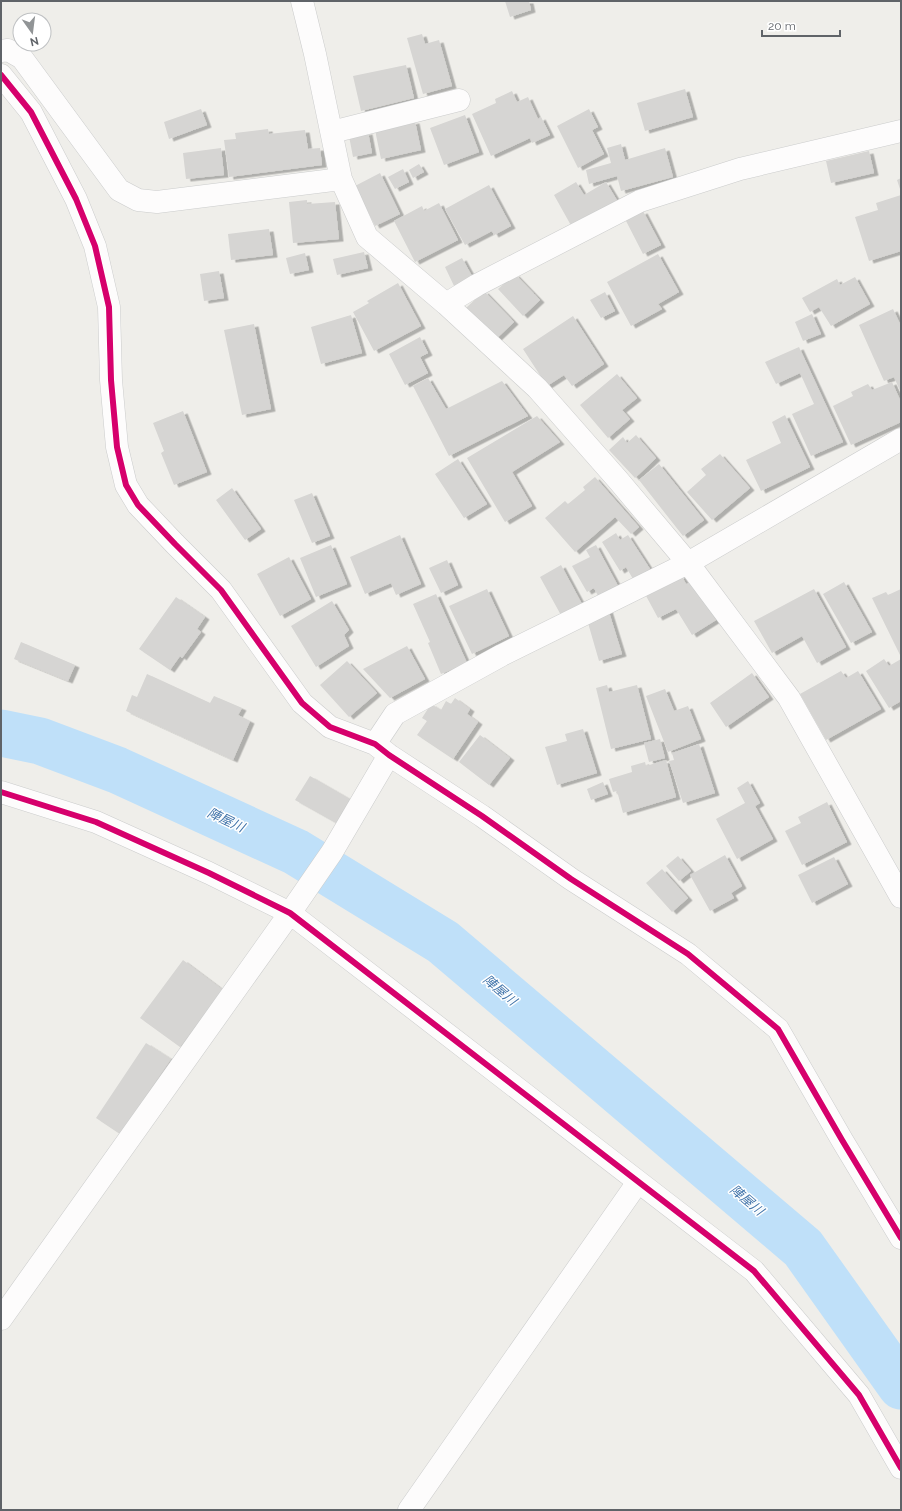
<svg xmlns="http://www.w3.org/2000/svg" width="902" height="1511" font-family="Raleway,'Noto Sans JP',sans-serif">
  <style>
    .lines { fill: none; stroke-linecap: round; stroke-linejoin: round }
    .river { stroke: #bfe0f9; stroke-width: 47 }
    .building { fill: #d6d5d3; filter: url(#shadow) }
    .minor-casing { stroke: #cbcccc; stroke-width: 23 }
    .minor { stroke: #fdfcfc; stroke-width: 22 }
    .cycleway-casing { stroke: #fff; stroke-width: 8 }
    .cycleway { stroke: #d6006c; stroke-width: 6 }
    .labels { text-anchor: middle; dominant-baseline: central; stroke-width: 3; stroke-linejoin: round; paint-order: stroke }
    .water-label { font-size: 13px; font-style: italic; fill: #4174aa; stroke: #fff }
  </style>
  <defs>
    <filter id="shadow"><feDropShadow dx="4.5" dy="2.5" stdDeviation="0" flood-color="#0004"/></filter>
  </defs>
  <rect width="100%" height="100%" fill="#efeeea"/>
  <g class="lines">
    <!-- river -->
    <path class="river" d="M 1,733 L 40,741 L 117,770 L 296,852 L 443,942 L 803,1248 L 901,1386"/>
  </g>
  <!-- building -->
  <path class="building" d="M 505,1 L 529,1 L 531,10 L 510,17 Z
    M 422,34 L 425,44 L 439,40 L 452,86 L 423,94 L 407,38 Z
    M 406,65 L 414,98 L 361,111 L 353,76 Z
    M 685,89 L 693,117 L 645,131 L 637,103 Z
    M 512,91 L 517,102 L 528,97 L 538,119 L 541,117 L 550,135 L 532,143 L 530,138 L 491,156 L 472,114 L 496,103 L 495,99 Z
    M 201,109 L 207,125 L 169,139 L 164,122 Z
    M 589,109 L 598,127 L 592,130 L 604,154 L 578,168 L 557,126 Z
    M 465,115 L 479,152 L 444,165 L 430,128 Z
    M 415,121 L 421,150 L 381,159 L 375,130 Z
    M 268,129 L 269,134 L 305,130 L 308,149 L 320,148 L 322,165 L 229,177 L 224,140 L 236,139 L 235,133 Z
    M 368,132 L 372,153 L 353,157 L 349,136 Z
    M 621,144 L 625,160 L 665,148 L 673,177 L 621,191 L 617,176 L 589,184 L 586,170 L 611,163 L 607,148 Z
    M 221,148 L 224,175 L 186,179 L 183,153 Z
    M 869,151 L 874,173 L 831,183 L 826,161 Z
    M 419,164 L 424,172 L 413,178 L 409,170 Z
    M 403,169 L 409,182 L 395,189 L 388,177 Z
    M 380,173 L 400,214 L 375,226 L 355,186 Z
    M 901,178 L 901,192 L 897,180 Z
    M 576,182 L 584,195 L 606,182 L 618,202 L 573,229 L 554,195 Z
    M 489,185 L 511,226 L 494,235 L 492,231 L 465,245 L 445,209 Z
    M 901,195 L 901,251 L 869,261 L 855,217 L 878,210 L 876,203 Z
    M 307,200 L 307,204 L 335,202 L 339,239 L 293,243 L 289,202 Z
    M 439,203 L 458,240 L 415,262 L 394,221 L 422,206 L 424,211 Z
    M 643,211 L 661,245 L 643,254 L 625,219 Z
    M 269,229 L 273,255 L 231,260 L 228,234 Z
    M 364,252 L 368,268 L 337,275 L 333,259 Z
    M 305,253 L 309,270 L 290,274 L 286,258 Z
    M 658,254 L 679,292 L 658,304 L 662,309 L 631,326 L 607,282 Z
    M 462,258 L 473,278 L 455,288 L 445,267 Z
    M 219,271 L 224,298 L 204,301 L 200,274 Z
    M 515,274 L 540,300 L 523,316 L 498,289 Z
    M 855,277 L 870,304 L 831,326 L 819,307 L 810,312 L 802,298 L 837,279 L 840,285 Z
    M 398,283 L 421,326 L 374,351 L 353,312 L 369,303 L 367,301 Z
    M 484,291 L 514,322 L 496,339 L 466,308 Z
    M 605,292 L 615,311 L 601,318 L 590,300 Z
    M 893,309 L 901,326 L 901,393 L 894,377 L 884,381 L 859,325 Z
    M 812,314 L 821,334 L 803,341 L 795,322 Z
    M 351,315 L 362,353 L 321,364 L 311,327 Z
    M 573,316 L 604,364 L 572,386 L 564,375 L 547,386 L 523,349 Z
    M 254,324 L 271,409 L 242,415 L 224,330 Z
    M 420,337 L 428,353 L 420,357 L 428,373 L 405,385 L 389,354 Z
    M 799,347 L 843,442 L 811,456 L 792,414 L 814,404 L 800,373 L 776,384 L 765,362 Z
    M 617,374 L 637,398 L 622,410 L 630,419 L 608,438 L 580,405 Z
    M 428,378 L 446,409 L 502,381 L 528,416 L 449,456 L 413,386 Z
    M 892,382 L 901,402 L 901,422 L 851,445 L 833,406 L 853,396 L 851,392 L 868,384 L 872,390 Z
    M 183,411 L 207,472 L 174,485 L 161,453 L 164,451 L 153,423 Z
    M 785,415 L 810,467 L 761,491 L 746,460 L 781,443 L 772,422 Z
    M 537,416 L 560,442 L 512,472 L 532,506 L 505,522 L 467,458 Z
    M 636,435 L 656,458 L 635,478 L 609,450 L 623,437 L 627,443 Z
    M 720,454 L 750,488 L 712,520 L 687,492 L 706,475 L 701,469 Z
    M 458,459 L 487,504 L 464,518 L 435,474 Z
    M 659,464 L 704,520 L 683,536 L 639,480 Z
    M 595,477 L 639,527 L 631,534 L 615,517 L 575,552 L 545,518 L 565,501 L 568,504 L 585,490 L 583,487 Z
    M 232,488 L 261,529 L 245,540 L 216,500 Z
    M 312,493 L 330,536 L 312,543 L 294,500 Z
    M 616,533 L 620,540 L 628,535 L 650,569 L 633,579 L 626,567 L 620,571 L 602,542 Z
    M 400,535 L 421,584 L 396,595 L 391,583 L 365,594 L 350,557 Z
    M 331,545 L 347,584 L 316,597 L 300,558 Z
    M 596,545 L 618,586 L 598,596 L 594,588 L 587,592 L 572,566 L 590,557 L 586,550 Z
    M 289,557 L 311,599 L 280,616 L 257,574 Z
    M 447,560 L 458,585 L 441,593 L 429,568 Z
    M 561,565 L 583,606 L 562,617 L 540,577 Z
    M 681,575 L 686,584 L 691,583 L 716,620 L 692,635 L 676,609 L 658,618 L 645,594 Z
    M 844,582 L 872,632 L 851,643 L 823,594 Z
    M 487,589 L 509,636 L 472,654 L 449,606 Z
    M 814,589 L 846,647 L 817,663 L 802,636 L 772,653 L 754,621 Z
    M 901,589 L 901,655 L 900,655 L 872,598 L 886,592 L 888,595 Z
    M 436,594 L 467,663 L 441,674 L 428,643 L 430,642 L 413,604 Z
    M 176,597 L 205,617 L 197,629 L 201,632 L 182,658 L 180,656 L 170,670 L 139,649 Z
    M 332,601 L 349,630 L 344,635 L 349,646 L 316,667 L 291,626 Z
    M 608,609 L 622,654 L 599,661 L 586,616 Z
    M 21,642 L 75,665 L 68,681 L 14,659 Z
    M 407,646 L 425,679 L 390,698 L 363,669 Z
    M 884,659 L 889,666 L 901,659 L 901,701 L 889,708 L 866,671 Z
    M 347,661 L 377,693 L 349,717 L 320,685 Z
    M 841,671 L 846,678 L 858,671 L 881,709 L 826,740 L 800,694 Z
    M 752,673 L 769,697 L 726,727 L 710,703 Z
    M 147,674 L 210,703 L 214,696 L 242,708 L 238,715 L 250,721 L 233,760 L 126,711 L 132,695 L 137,697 Z
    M 607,685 L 609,692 L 637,685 L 651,739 L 611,749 L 596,688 Z
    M 665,689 L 674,711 L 688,706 L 701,739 L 668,752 L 646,696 Z
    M 455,698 L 470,709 L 467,714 L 478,722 L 453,759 L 417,735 L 427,721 L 422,718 L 431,704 L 441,710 L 446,701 L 451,704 Z
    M 583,729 L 597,773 L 557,785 L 545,747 L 567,741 L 565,734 Z
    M 480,735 L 510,758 L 489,785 L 459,762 Z
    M 660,739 L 665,758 L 649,762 L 644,743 Z
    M 699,744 L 715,793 L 683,803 L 669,761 L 674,760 L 672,753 Z
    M 666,760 L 676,797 L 623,813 L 617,791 L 613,792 L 609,779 L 632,772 L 631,766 L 645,762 L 646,766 Z
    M 310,776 L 350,799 L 336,823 L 295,800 Z
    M 748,781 L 760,803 L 755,806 L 773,839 L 737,859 L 716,819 L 745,803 L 737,788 Z
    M 603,782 L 608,794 L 591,800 L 587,789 Z
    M 827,802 L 847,842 L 802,865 L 785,831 L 801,823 L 798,817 Z
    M 725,855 L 742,886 L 731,893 L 734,898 L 710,911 L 690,875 Z
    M 678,856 L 691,871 L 679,881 L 666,866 Z
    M 834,857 L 848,884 L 812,903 L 798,875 Z
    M 662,869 L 688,898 L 672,912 L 646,883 Z
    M 183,960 L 223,990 L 180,1047 L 140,1018 Z
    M 146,1043 L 171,1059 L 120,1134 L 96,1118 Z"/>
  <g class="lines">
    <!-- minor casing -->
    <g class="minor-casing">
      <path id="minor" d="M 302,1 L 315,54 L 341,179 L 367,237 L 446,304 L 537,388 L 618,480 L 688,563 L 789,698 L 901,897
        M 1,51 L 8,50 L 22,58 L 119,190 L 138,200 L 157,202 L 341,179
        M 1,75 L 31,112 L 76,199 L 95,246 L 109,307 L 111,380 L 117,447 L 126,485 L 138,505 L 175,544 L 221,590 L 302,703 L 330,727 L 375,744 L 389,755 L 482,816 L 571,879 L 688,954 L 778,1029 L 842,1140 L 901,1238
        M 332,132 L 459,100
        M 446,304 L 477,285 L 640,201 L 740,169 L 901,131
        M 375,744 L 395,714 L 502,655 L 688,563 L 901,439
        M 1,792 L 96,822 L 209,873 L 290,913 L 754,1271 L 859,1395 L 901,1468
        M 1,1319 L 290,913 L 332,852 L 389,755
        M 409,1510 L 638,1182"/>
    </g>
    <!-- minor -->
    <use href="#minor" class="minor"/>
    <!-- cycleway casing -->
    <g class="cycleway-casing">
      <path id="cycleway" d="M 1,75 L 31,112 L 76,199 L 95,246 L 109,307 L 111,380 L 117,447 L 126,485 L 138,505 L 175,544 L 221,590 L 302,703 L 330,727 L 375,744 L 389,755 L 482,816 L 571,879 L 688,954 L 778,1029 L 842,1140 L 901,1238
        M 1,792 L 96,822 L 209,873 L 290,913 L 754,1271 L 859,1395 L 901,1468"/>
    </g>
    <!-- cycleway -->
    <use href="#cycleway" class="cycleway"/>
  </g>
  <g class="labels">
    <!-- water labels -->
    <g class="water-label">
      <text transform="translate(226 820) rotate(25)">陣屋川</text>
      <text transform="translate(500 990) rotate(40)">陣屋川</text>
      <text transform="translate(747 1200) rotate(40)">陣屋川</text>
    </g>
  </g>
  <!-- border -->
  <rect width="902" height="1511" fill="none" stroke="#5f6368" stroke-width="4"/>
  <!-- north arrow -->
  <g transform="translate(32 32) rotate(166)"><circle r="19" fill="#ffffff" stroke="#bfc1c3"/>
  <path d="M0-3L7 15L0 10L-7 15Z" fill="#919496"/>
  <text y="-6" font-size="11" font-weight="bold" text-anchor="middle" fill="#5f6368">N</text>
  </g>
  <!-- scale -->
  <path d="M762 30v6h78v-6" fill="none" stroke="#5f6368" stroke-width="2"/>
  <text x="768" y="30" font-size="12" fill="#5f6368" stroke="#ffffff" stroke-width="3" paint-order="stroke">20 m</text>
</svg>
